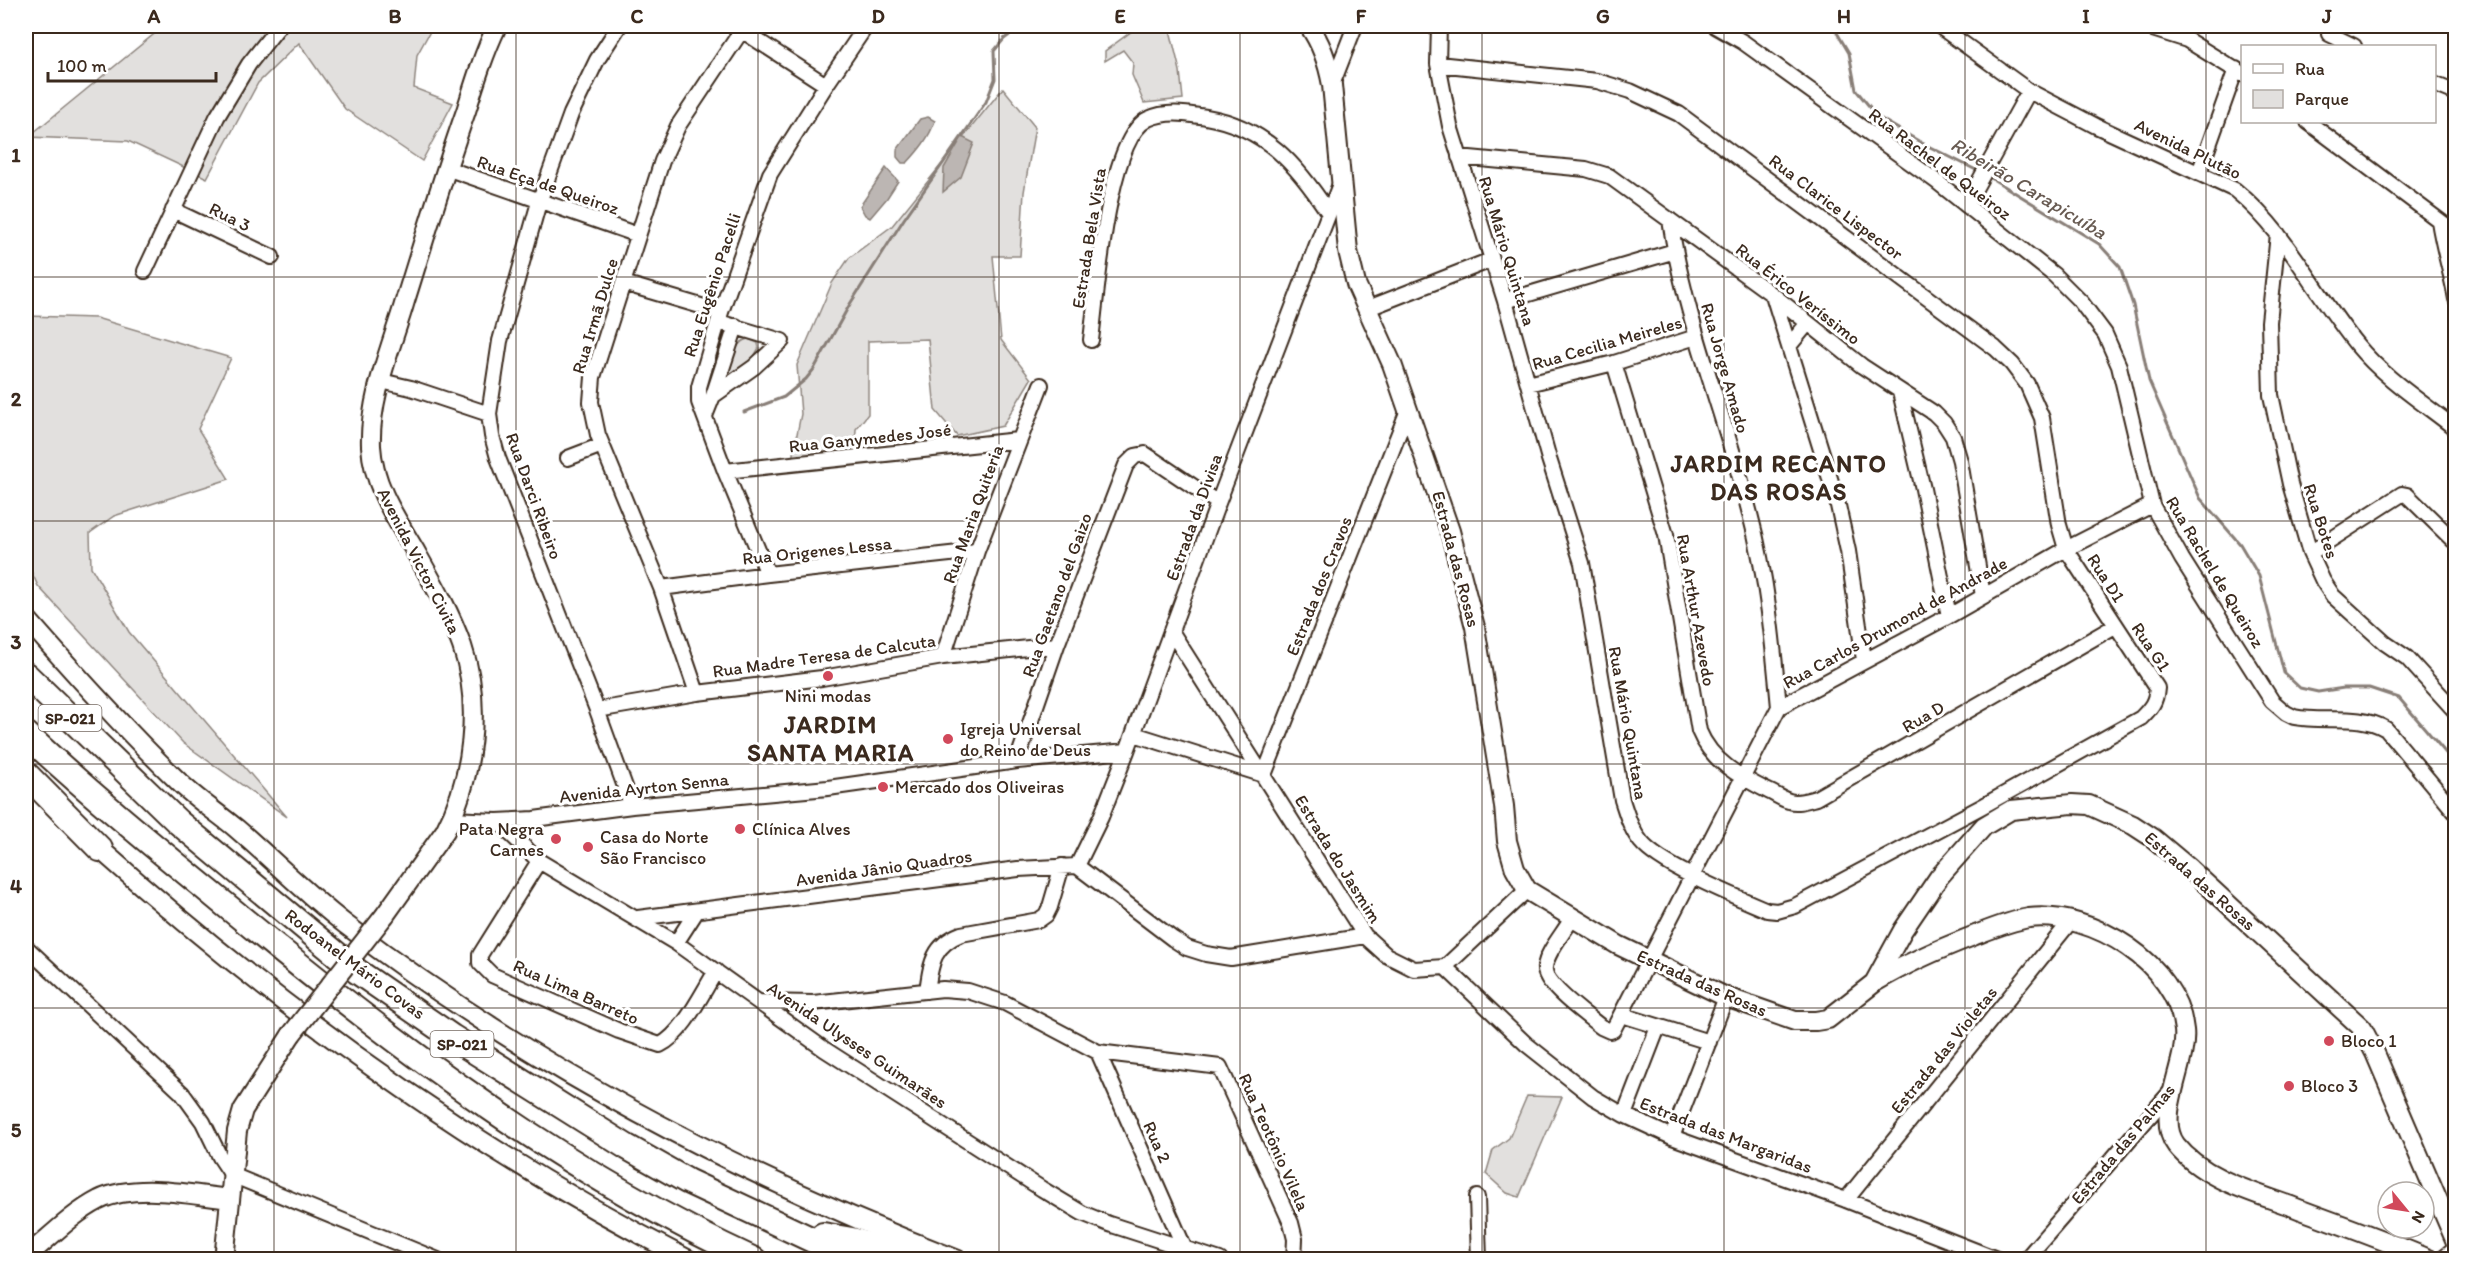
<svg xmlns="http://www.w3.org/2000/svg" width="2481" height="1285" font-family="Itim,sans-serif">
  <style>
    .green { fill: #e2e0de; stroke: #8e857e; stroke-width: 1.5 }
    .water { fill: #bcb6b3; stroke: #887e77; stroke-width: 1.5 }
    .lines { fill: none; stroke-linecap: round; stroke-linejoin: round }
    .stream { stroke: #887e77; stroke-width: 3 }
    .street-casing { stroke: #3b2a1e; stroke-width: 18 }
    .secondary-casing { stroke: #3b2a1e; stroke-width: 22 }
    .highway-casing { stroke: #3b2a1e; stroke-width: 28 }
    .street { stroke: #fff; stroke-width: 14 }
    .secondary { stroke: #fff; stroke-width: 18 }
    .highway { stroke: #fff; stroke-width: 24 }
    .secondary-bridge-casing { stroke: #3b2a1e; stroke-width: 22; stroke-linecap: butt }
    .secondary-bridge { stroke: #fff; stroke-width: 18 }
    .grid { fill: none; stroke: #3b2a1e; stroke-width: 1.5; stroke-opacity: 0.55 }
    .poi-dot { fill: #d1495b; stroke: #fff; stroke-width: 2 }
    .labels { text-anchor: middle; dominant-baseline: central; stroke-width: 6; stroke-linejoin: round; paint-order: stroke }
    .shield { fill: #fff; stroke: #766a62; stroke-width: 1.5 }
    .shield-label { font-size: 16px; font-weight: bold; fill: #3b2a1e }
    .street-label { font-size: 18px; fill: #3b2a1e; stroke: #fff }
    .poi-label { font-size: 18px; fill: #3b2a1e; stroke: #fff; text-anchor: start }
    .water-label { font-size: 20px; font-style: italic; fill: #685b52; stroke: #fff }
    .district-label { font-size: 24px; font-weight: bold; letter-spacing: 1.5px; fill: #3b2a1e; stroke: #fff }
    .neatline { fill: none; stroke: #3b2a1e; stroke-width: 2 }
    .grid-label { font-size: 20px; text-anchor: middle; font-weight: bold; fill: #3b2a1e }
  </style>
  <rect width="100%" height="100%" fill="#fff"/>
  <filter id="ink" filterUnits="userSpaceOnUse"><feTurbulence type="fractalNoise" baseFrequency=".0167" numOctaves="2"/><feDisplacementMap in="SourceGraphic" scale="12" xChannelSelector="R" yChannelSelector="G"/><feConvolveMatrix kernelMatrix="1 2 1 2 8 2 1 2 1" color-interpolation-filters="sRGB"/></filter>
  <g filter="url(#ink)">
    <!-- green -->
    <path class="green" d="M 160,26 L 433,26 L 417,55 L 414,88 L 453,103 L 422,161 L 345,109 L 299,43 L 258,83 L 207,178 L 128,141 L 28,137 L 159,30 Z
      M 1139,26 L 1169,26 L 1180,71 L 1183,99 L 1144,103 L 1132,75 L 1133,63 L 1123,50 L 1105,61 L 1105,51 Z
      M 1003,88 L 1035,127 L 1024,192 L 1020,256 L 993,256 L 1001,340 L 1031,379 L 1003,426 L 957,436 L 935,410 L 928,339 L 868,341 L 868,414 L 856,429 L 855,449 L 792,459 L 801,414 L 797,365 L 832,283 L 849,258 L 892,226 Z
      M 26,316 L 96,318 L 231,358 L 198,429 L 229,479 L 114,516 L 90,533 L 91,567 L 129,632 L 287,817 L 183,743 L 38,586 L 26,560 Z
      M 748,339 L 758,343 L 759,348 L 753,358 L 730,375 L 728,372 C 732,361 735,341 748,339 Z
      M 1527,1096 L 1562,1097 L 1519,1197 L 1507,1193 L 1486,1174 L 1493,1150 L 1509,1138 Z"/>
    <!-- water -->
    <path class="water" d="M 928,117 L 935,121 C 929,138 919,150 907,163 L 902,163 L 897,157 L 897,150 L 920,119 Z
      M 962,137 L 974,143 L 961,177 L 943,192 L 944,168 Z
      M 886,168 L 898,181 L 887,198 L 870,218 L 865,215 L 860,206 Z"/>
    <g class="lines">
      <!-- stream -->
      <path class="stream" d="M 1833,26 L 1849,53 L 1856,90 L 1878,117 L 1922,143 L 1980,172
        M 1986,175 L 2099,244 L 2120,267 L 2133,305 L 2149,381 L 2200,498 L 2240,544 L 2259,576 L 2284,673 L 2300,688 L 2318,692 L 2344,688 L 2369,688 L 2399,698 L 2456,765
        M 744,412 L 784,397 L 806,379 L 814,369 L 850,304 L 904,219 L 986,102 L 995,79 L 994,51 L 1004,39 L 1022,26"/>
      <!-- street casing -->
      <g class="street-casing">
        <path id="street" d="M 619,26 L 597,60 L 571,114 L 539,202 L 500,341 L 489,414 L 492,436 L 498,458 L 597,710 L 632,806
          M 735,26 L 826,85
          M 1715,26 L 1743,42 L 1936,181 L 2054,275 L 2081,302 L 2105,334 L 2119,366 L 2152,505 L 2182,559 L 2272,701 L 2286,713 L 2294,717 C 2324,723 2359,713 2386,729 L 2456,813
          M 1939,26 L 2029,91 L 2096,126 L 2235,190 C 2287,232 2316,295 2357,345 C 2385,379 2422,402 2456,429
          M 2143,26 L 2187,40 L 2242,74
          M 2329,34 L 2354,46
          M 1438,64 L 1597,81 L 1630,91 L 1679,114 L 1995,348 L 2012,364 L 2027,384 L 2042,418 L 2059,525 L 2066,549 L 2157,688 C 2156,702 2151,708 2141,718 L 1981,807 L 1795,906 L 1777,911 L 1767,910 C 1737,897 1660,866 1641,842 C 1631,830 1627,815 1622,800 L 1582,563 L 1549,459 L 1505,301 L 1450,126 L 1438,64 L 1439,26
          M 2434,84 L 2456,93
          M 1332,85 L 1355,26
          M 2308,122 L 2456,233
          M 1459,157 L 1586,169 L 1609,176 L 1773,295 L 1862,366 L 1934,413 L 1944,423 L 1953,437 L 1960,461 L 1983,596
          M 446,168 L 638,235
          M 2199,173 L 2236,69
          M 1966,205 L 2029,91
          M 173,210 L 272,257
          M 1670,220 C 1685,321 1725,415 1750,514 C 1767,577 1773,642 1779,707
          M 2439,221 C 2443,247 2451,272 2456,299
          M 2278,234 L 2269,322 L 2271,395 L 2290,484 L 2310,553 L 2323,581 L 2333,596 L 2385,643 L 2407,658 L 2456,712
          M 145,271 L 217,117 L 249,64 L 279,26
          M 623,283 L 721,312
          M 1773,295 L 1837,501 L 1848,551 L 1864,660
          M 1505,301 L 1675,251
          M 1366,309 L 1491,260
          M 1091,340 C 1097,295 1107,139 1148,119 C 1167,110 1187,114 1206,117 C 1265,127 1297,165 1328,212
          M 1789,346 L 1808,323
          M 1614,363 L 1666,535 L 1699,731 C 1711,761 1740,777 1768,791 C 1775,794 1782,799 1789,801 C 1798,804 1808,800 1816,798 L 2115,626
          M 381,381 L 411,388 L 489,414
          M 1528,384 L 1614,363 L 1696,337
          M 1900,392 L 1923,489 L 1949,616
          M 713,396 L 736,326
          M 705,416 L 713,396 L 754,367 L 782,341 L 719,322
          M 568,458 L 602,445
          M 725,471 L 1018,440
          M 2310,553 L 2402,494 L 2407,495 L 2456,543
          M 768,574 L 725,471 L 699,402 L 699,387 L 721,312 L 770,174 L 826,85 L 866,26
          M 661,588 L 768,574 L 977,551
          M 1171,631 L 1365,936 L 1386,955 L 1414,969 L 1445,967 L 1527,890
          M 943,657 L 977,551 L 1041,385
          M 697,693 L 661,588 L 598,435 L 591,402 L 593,377 L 662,161 L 678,126 L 742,30
          M 597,710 L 697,693 L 822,678 L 943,657 L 1057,645
          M 1134,734 L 1264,775 L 1408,410
          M 1017,761 L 1057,645 L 1126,465 L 1135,456 L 1145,454 L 1218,503
          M 451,819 L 497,821 L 534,819 L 632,806 L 828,788 L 1017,761 L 1127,751
          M 497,821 L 539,861 L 676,943 L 824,1049 L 1042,1189 L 1082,1213 L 1109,1224 L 1220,1260
          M 539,861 L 480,955 L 480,963 L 492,975 L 619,1031 L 660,1045 C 683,1034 702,993 716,971
          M 1077,866 L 1101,817 L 1127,751 L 1218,503 L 1340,184
          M 1077,866 L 1173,939 L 1187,948 L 1206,954 L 1231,958 L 1365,936
          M 638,918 L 1018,869 L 1077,866
          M 1572,918 C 1564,933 1547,951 1545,967 C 1542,984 1588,1016 1601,1027 L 1610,1031 L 1613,1030 L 1779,707 L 1949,616 L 2066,549 L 2152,505
          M 676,943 L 696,912
          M 26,947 L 182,1093 L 203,1122 L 220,1157 L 232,1175 L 438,1260
          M 1445,967 L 1526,1044 L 1593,1097 L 1624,1115 L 1672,1137 L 1846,1200 L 1999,1260
          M 927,991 C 931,963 933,945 961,934 L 1039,920 L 1046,915 L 1050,907 L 1062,866
          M 759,1002 L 813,1003 L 943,989 L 968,991 L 1005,1003 L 1098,1052 L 1220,1067 L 1291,1223 L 1295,1239 L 1294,1260
          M 1622,1015 L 1709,1042
          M 1098,1052 L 1184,1247
          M 1624,1115 L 1658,1027
          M 1672,1137 L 1726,997
          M 1477,1197 L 1479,1260
          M 1846,1200 L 2070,922
          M 2025,1260 L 2173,1089"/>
      </g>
      <!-- secondary casing -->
      <g class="secondary-casing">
        <path id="secondary" d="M 1309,26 C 1322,44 1328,63 1332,85 L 1348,251 L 1356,284 L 1392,364 L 1450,531 L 1475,627 L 1504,806 L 1507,841 L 1515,869 L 1527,890 L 1618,945 L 1726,997 L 1795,1021 L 1816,1021 L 1828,1019 L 1874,983 L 1903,930 L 1939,877 L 1984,826 L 2011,810 L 2072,804 L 2089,805 L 2133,825 L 2153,838 L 2190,869 L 2362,1028 L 2375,1053 L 2456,1242
          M 26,618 C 75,674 125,730 179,782 C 196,799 218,813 237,829 C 273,860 306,894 345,924 C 529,1065 741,1176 958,1260
          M 100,849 C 278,1008 475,1151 689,1260
          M 385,915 L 445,831 C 473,778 482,704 462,646 C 450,612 432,581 414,549 C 395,517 373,484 371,446 C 369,397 392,346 405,301 C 425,237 444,173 466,111 C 475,82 484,53 497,26
          M 1875,982 C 1907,963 1939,949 1973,936 C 1991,929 2010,921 2029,918 C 2093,911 2177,964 2184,1030 C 2188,1063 2154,1117 2176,1145 C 2203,1179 2253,1192 2291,1206 C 2338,1224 2385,1240 2431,1260
          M 26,1257 C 49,1238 72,1214 99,1200 C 134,1183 191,1194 228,1199
          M 224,1260 L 237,1131 L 243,1110 L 291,1035
          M 2443,1260 L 2456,1250"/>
      </g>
      <!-- highway casing -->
      <g class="highway-casing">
        <path id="highway" d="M 26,675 L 178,822 L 358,972 L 452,1037 L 627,1147 L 687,1181 L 855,1260
          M 26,734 C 94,798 167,857 239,916 C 399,1048 565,1173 754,1260
          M 26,774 L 100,849
          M 823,1235 L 852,1240 L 916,1260"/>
      </g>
      <!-- street -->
      <use href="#street" class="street"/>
      <!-- secondary -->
      <use href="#secondary" class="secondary"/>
      <!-- highway -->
      <use href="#highway" class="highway"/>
      <!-- secondary-bridge casing -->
      <g class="secondary-bridge-casing">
        <path id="secondary-bridge" d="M 291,1035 L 385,915"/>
      </g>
      <!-- secondary-bridge -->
      <use href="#secondary-bridge" class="secondary-bridge"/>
    </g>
  </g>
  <!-- grid -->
  <path class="grid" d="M 274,26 L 274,1260M 516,26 L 516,1260M 758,26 L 758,1260M 999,26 L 999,1260M 1240,26 L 1240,1260M 1482,26 L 1482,1260M 1724,26 L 1724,1260M 1965,26 L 1965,1260M 2206,26 L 2206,1260M 26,277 L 2456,277M 26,521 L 2456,521M 26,764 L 2456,764M 26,1008 L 2456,1008"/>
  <!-- markers -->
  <g class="poi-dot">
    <circle cx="828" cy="676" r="6"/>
    <circle cx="948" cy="739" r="6"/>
    <circle cx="883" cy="787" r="6"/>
    <circle cx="740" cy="829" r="6"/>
    <circle cx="556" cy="839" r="6"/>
    <circle cx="588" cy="847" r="6"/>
    <circle cx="2329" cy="1041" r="6"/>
    <circle cx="2289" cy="1086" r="6"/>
  </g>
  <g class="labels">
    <!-- shield labels -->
    <g class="shield">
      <rect x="38.5" y="705" width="63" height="26" rx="4.5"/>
      <rect x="430.5" y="1031" width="63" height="26" rx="4.5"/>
    </g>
    <g class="shield-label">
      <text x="70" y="718">SP-021</text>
      <text x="462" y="1044">SP-021</text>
    </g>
    <!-- street labels -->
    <g class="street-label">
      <text transform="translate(2188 149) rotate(26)">Avenida Plutão</text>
      <text transform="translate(1940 164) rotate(37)">Rua Rachel de Queiroz</text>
      <text transform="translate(548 185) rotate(19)">Rua Eça de Queiroz</text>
      <text transform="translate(1836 207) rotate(37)">Rua Clarice Lispector</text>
      <text transform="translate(230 217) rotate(26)">Rua 3</text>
      <text transform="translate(1089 238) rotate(-81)">Estrada Bela Vista</text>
      <text transform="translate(1507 251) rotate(73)">Rua Mário Quintana</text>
      <text transform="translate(712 285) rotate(-72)">Rua Eugênio Pacelli</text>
      <text transform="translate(1798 294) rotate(38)">Rua Érico Veríssimo</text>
      <text transform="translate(595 316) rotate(-73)">Rua Irmã Dulce</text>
      <text transform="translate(1607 343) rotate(-16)">Rua Cecilia Meireles</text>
      <text transform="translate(1725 368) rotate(74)">Rua Jorge Amado</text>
      <text transform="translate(870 438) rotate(-6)">Rua Ganymedes José</text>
      <text transform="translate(534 496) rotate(70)">Rua Darci Ribeiro</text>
      <text transform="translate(973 514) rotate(-70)">Rua Maria Quiteria</text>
      <text transform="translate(1194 517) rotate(-70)">Estrada da Divisa</text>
      <text transform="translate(2321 521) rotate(72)">Rua Botes</text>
      <text transform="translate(817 551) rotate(-6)">Rua Origenes Lessa</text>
      <text transform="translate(1456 559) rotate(75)">Estrada das Rosas</text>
      <text transform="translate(419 561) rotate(63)">Avenida Victor Civita</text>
      <text transform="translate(2215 572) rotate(59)">Rua Rachel de Queiroz</text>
      <text transform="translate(2106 578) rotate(57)">Rua D1</text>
      <text transform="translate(1319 586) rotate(-68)">Estrada dos Cravos</text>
      <text transform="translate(1057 595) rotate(-70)">Rua Gaetano del Gaizo</text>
      <text transform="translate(1696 610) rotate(80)">Rua Arthur Azevedo</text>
      <text transform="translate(1895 623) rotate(-29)">Rua Carlos Drumond de Andrade</text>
      <text transform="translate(2151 647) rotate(56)">Rua G1</text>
      <text transform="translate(824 656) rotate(-8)">Rua Madre Teresa de Calcuta</text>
      <text transform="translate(1923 717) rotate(-30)">Rua D</text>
      <text transform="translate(1628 723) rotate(80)">Rua Mário Quintana</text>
      <text transform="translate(644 788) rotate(-6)">Avenida Ayrton Senna</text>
      <text transform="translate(1338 859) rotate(58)">Estrada do Jasmim</text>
      <text transform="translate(884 868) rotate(-8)">Avenida Jânio Quadros</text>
      <text transform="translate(2200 881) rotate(41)">Estrada das Rosas</text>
      <text transform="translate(355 964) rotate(37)">Rodoanel Mário Covas</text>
      <text transform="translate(1702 983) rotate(24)">Estrada das Rosas</text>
      <text transform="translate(576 992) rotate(24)">Rua Lima Barreto</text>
      <text transform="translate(857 1045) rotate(34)">Avenida Ulysses Guimarães</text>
      <text transform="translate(1944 1050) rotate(-51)">Estrada das Violetas</text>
      <text transform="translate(1726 1135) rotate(21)">Estrada das Margaridas</text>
      <text transform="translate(1157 1142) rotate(66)">Rua 2</text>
      <text transform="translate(1274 1142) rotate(66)">Rua Teotônio Vilela</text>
      <text transform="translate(2123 1144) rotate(-50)">Estrada das Palmas</text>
    </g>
    <!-- poi labels -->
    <g class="poi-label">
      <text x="828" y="696" text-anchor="middle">Nini modas</text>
      <text x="960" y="729">Igreja Universal<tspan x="960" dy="21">do Reino de Deus</tspan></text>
      <text x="895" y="787">Mercado dos Oliveiras</text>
      <text x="544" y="829" text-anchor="end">Pata Negra<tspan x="544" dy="21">Carnes</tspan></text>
      <text x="752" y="829">Clínica Alves</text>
      <text x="600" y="837">Casa do Norte<tspan x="600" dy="21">São Francisco</tspan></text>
      <text x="2341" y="1041">Bloco 1</text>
      <text x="2301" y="1086">Bloco 3</text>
    </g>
    <!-- water labels -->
    <g class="water-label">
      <text transform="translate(2029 188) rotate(31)">Ribeirão Carapicuíba</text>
    </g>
    <!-- district labels -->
    <g class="district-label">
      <text x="1779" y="463">JARDIM RECANTO<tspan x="1779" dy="28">DAS ROSAS</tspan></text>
      <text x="831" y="724">JARDIM<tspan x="831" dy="28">SANTA MARIA</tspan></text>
    </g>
  </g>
  <!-- margin -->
  <rect width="2481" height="1285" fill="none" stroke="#fff" stroke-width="66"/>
  <!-- legend -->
  <rect x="2241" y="45" width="195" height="78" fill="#ffffff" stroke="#b1aaa5" stroke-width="1.5"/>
  <rect x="2253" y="64" width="30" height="9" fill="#ffffff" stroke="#b1aaa5" stroke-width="1.5"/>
  <text x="2295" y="75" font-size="18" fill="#3b2a1e">Rua</text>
  <rect x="2253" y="90" width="30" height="18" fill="#e2e0de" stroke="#b1aaa5" stroke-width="1.5"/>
  <text x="2295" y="105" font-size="18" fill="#3b2a1e">Parque</text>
  <!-- north arrow -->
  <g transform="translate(2406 1210) rotate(120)"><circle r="28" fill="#ffffff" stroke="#b1aaa5" stroke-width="1.5"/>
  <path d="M0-4.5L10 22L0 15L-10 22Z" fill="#d1495b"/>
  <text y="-9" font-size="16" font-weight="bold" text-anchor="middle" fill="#3b2a1e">N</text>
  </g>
  <!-- scale -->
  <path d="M48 72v9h168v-9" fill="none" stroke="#3b2a1e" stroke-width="3"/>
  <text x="57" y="72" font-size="18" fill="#3b2a1e" stroke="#ffffff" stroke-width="4.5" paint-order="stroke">100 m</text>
  <rect x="33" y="33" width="2415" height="1219" class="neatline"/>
  <g class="grid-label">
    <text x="154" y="23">A</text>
    <text x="395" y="23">B</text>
    <text x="637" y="23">C</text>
    <text x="878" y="23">D</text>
    <text x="1120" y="23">E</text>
    <text x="1361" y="23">F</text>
    <text x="1603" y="23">G</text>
    <text x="1844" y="23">H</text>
    <text x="2086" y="23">I</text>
    <text x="2327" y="23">J</text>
    <text x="16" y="162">1</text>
    <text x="16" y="406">2</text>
    <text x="16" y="649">3</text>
    <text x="16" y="893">4</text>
    <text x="16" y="1137">5</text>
  </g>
</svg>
